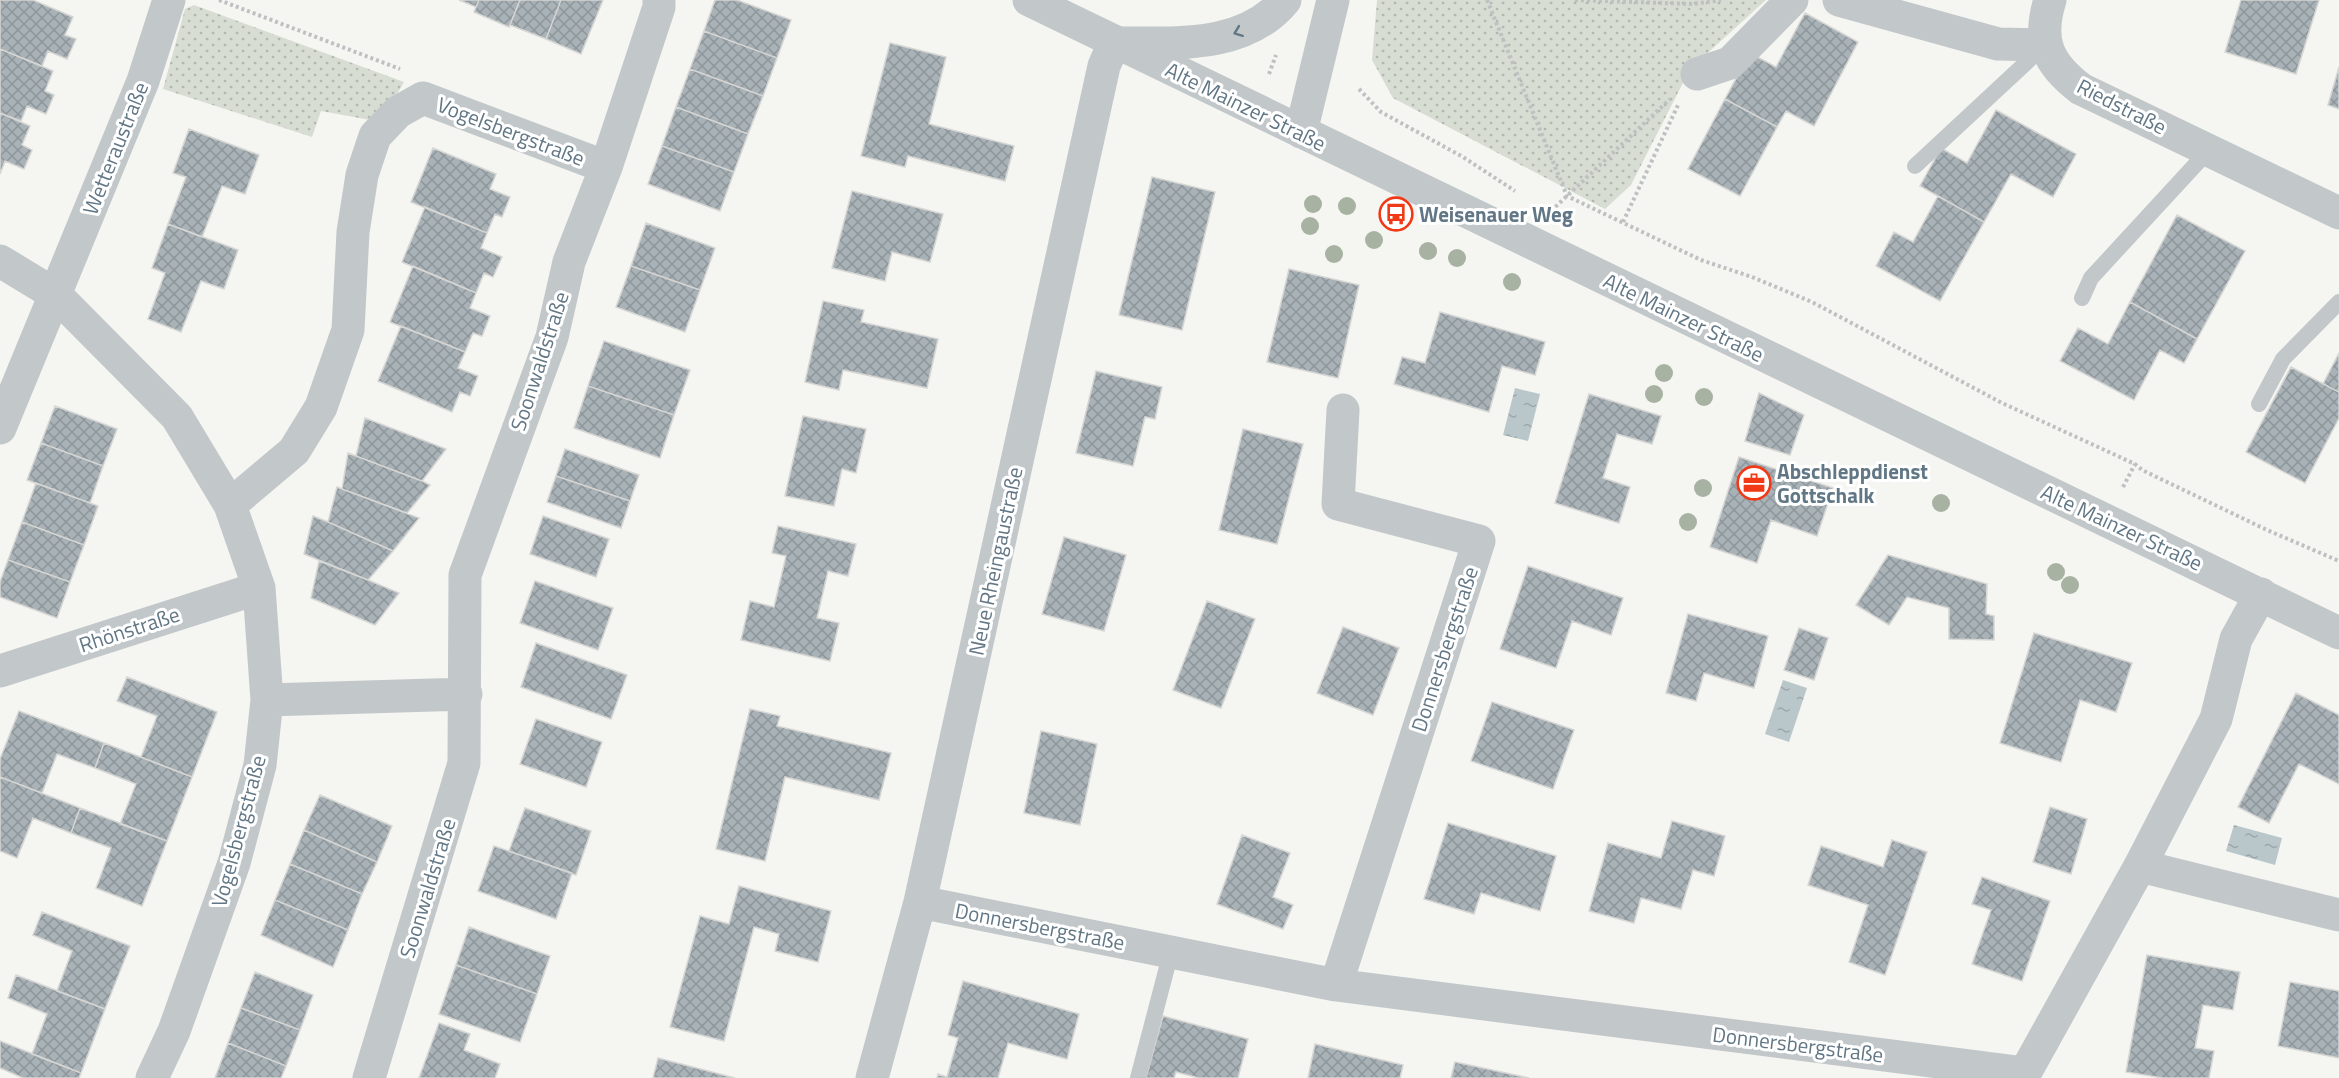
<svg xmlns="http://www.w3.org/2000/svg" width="2339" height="1078" font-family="'Titillium Web',sans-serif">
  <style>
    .grass { fill: url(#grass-dots) }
    .water { fill: url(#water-ripples) }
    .building { fill: url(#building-cross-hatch); stroke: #d6d6d4; stroke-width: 1.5 }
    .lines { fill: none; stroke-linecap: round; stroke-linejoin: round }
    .path { stroke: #bec0c2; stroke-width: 4; stroke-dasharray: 3 3; stroke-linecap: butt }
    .service { stroke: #c2c7ca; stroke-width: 16 }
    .minor { stroke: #c2c7ca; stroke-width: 33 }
    .tertiary { stroke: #c2c7ca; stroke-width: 33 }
    .tree { fill: #a7b2a2 }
    .oneway { stroke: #627785 }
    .labels { text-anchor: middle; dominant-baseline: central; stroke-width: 6; stroke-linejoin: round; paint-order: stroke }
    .street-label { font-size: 21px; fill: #627785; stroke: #fff }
    .poi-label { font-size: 21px; font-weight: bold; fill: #627785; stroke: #fff; text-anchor: start }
  </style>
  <defs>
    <pattern id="grass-dots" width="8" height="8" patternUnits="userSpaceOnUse" patternTransform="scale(1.5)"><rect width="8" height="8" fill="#d7ddd2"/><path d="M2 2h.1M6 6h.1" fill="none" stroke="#b2b8b0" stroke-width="1.8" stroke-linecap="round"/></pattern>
    <pattern id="water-ripples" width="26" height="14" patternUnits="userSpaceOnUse" patternTransform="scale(1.5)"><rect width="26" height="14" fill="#b9c7cb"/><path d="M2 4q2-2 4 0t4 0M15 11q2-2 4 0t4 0" fill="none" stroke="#9aa6aa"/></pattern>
    <pattern id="building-cross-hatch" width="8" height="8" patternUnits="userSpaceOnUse" patternTransform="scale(1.5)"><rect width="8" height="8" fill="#a9b2b7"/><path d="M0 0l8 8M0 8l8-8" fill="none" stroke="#8d969a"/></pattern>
  </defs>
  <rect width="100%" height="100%" fill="#f5f5f1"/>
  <!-- grass -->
  <path class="grass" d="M 1377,0 L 1766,0 L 1690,69 L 1631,185 L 1605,209 L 1393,98 L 1372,60 Z
    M 194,5 L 404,82 L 381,122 L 321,111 L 312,137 L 163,89 L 185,9 Z"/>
  <!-- water -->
  <path class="water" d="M 1515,388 L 1540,394 L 1528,441 L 1503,435 Z
    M 1783,680 L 1807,688 L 1789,742 L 1765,734 Z
    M 2234,825 L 2282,838 L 2275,865 L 2226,851 Z"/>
  <!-- building -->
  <path class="building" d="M 0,0 L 33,0 L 73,17 L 65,35 L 76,39 L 67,59 L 48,51 L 42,66 L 0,49 Z
    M 459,0 L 479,0 L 476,7 Z
    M 479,0 L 520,0 L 509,27 L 474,12 Z
    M 520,0 L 561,0 L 546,39 L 510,25 Z
    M 561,0 L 603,0 L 581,54 L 546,39 Z
    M 715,0 L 737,0 L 791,20 L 777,58 L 704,31 Z
    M 2241,0 L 2319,0 L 2296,74 L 2225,52 Z
    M 1805,13 L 1858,42 L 1814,126 L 1786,111 L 1777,127 L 1725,99 L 1750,53 L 1776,67 Z
    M 704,31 L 777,58 L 763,96 L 690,69 Z
    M 890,43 L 946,57 L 929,124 L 1014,146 L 1005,181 L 908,156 L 905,167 L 861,156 Z
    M 0,49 L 53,71 L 45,91 L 54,95 L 46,114 L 27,106 L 21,121 L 0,113 Z
    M 2339,67 L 2339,109 L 2328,105 Z
    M 690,69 L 763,96 L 748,134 L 676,107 Z
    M 1725,99 L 1777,127 L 1740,196 L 1688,169 Z
    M 676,107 L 748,134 L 734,172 L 662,146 Z
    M 1996,110 L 2076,154 L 2053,197 L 2011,174 L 1984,222 L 1920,186 L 1941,148 L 1967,163 Z
    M 0,113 L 30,126 L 22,145 L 32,150 L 24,169 L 5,161 L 0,174 Z
    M 189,129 L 259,155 L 245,194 L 222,186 L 202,237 L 168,224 L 186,177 L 173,173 Z
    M 662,146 L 734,172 L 720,211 L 648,184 Z
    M 433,148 L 496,174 L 490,189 L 510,197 L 502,217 L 495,214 L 487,233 L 411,202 Z
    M 1152,177 L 1215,192 L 1182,330 L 1119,315 Z
    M 852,191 L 943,214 L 930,262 L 892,252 L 885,281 L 832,268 Z
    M 1938,196 L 1984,222 L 1940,301 L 1876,266 L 1894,232 L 1913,242 Z
    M 425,207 L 487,233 L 481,248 L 502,257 L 493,277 L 484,273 L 476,293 L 402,262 Z
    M 2177,215 L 2245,251 L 2197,339 L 2130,302 Z
    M 646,223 L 715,248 L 700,290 L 631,266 Z
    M 168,224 L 238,250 L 224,289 L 201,281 L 181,332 L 148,319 L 165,273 L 152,268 Z
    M 413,266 L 476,293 L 470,308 L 490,316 L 482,336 L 473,333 L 465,352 L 390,322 Z
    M 631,266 L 700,290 L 685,332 L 616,307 Z
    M 1289,269 L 1359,285 L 1338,378 L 1267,362 Z
    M 823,301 L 864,310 L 861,322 L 938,339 L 927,388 L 843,370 L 839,390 L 805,382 Z
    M 2130,302 L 2197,339 L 2184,363 L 2160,350 L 2134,400 L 2060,361 L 2078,328 L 2108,344 Z
    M 1440,312 L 1545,342 L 1535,375 L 1502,366 L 1489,412 L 1394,384 L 1402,357 L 1425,363 Z
    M 401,326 L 465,352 L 458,368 L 478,376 L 470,396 L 460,392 L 452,412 L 378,381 Z
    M 604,341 L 690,370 L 674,415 L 588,386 Z
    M 2339,353 L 2339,392 L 2323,384 Z
    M 2291,367 L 2339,392 L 2339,418 L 2305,483 L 2246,452 Z
    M 1096,371 L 1162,387 L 1155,419 L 1145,417 L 1133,466 L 1076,453 Z
    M 588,386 L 674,415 L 660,458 L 574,428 Z
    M 1759,393 L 1804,415 L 1790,455 L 1745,441 Z
    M 1589,394 L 1661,416 L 1652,444 L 1617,434 L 1603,478 L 1630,487 L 1619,523 L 1555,503 Z
    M 55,406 L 117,429 L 103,466 L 41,443 Z
    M 803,416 L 866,429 L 856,473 L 842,469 L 834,506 L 785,496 Z
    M 365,418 L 446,449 L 422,481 L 356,456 Z
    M 1243,429 L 1303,444 L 1277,544 L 1219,530 Z
    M 41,443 L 103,466 L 90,503 L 27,480 Z
    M 565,449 L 639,475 L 630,501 L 556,476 Z
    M 348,453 L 422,481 L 430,485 L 407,513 L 342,489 Z
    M 1739,457 L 1833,488 L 1817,536 L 1771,520 L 1757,563 L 1710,547 Z
    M 556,476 L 630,501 L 621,528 L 547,502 Z
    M 36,483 L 98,506 L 84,545 L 22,522 Z
    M 337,487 L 342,489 L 419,518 L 393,551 L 328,522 Z
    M 313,516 L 328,522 L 393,551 L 368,580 L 304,554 Z
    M 543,516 L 609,539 L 596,577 L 530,554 Z
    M 22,522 L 84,545 L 70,582 L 8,560 Z
    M 778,526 L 856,544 L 848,576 L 828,571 L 817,618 L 839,623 L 830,661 L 741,640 L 750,601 L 774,607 L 786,556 L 772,553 Z
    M 1064,537 L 1126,555 L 1104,631 L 1042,614 Z
    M 1888,555 L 1987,584 L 1986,614 L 1994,616 L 1994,640 L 1949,639 L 1949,608 L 1907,597 L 1889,625 L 1856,605 Z
    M 8,560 L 70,582 L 57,618 L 0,597 L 0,582 Z
    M 319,561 L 368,580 L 399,593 L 375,625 L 311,598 Z
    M 1528,566 L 1623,598 L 1611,635 L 1572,621 L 1556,668 L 1500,649 Z
    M 535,581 L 613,608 L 598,650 L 520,623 Z
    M 1207,601 L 1255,619 L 1221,708 L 1173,690 Z
    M 1688,614 L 1768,636 L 1754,688 L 1704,673 L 1696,701 L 1666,693 Z
    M 1343,627 L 1399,648 L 1373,715 L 1317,693 Z
    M 1799,628 L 1828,638 L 1814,680 L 1784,670 Z
    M 2034,633 L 2132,663 L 2116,712 L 2080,700 L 2061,762 L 2000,743 Z
    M 536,643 L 627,675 L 611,719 L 521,687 Z
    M 127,677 L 217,712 L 192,777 L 141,757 L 157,716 L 117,701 Z
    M 2296,693 L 2339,715 L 2339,784 L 2299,764 L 2269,823 L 2238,807 Z
    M 1492,702 L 1574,730 L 1553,789 L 1471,761 Z
    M 750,709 L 780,716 L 777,726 L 891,753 L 879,800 L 785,777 L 765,861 L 716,849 Z
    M 19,711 L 104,743 L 95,768 L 57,754 L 42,793 L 0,777 L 0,759 Z
    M 536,719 L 602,742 L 586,787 L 520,764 Z
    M 1041,731 L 1097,744 L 1080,825 L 1024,813 Z
    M 104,743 L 192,777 L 167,841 L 120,824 L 136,784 L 95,768 Z
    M 0,777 L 80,808 L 71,833 L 33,818 L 17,858 L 0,851 Z
    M 320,795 L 392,826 L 377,862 L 304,830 Z
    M 2050,807 L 2087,819 L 2071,874 L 2033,862 Z
    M 80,808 L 167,841 L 142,906 L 96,888 L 111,848 L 71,833 Z
    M 525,808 L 591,831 L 576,875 L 509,851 Z
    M 1672,821 L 1725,836 L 1714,876 L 1693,870 L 1681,909 L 1641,898 L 1634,923 L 1589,911 L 1608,843 L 1661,858 Z
    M 1448,823 L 1556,856 L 1540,911 L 1481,893 L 1474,914 L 1424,899 Z
    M 304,830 L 377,862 L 362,894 L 290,864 Z
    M 1242,835 L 1290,853 L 1273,897 L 1293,905 L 1283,929 L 1217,904 Z
    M 1892,840 L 1927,852 L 1885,975 L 1849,962 L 1868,905 L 1808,885 L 1821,846 L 1883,867 Z
    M 494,846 L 572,873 L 556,919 L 478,891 Z
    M 290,864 L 362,894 L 348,930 L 275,900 Z
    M 1982,877 L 2050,901 L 2022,981 L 1972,964 L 1991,910 L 1972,904 Z
    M 739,886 L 831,911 L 818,962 L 775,951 L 779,934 L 754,927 L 724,1041 L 670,1027 L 700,916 L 729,924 Z
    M 275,900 L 348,930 L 333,967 L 261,935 Z
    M 42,912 L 130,946 L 105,1009 L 57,991 L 72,951 L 33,935 Z
    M 469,927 L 550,956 L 537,994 L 456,965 Z
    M 2147,955 L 2240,972 L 2233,1010 L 2203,1005 L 2195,1048 L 2214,1051 L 2209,1078 L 2163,1078 L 2126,1072 Z
    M 456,965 L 537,994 L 520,1042 L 439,1014 Z
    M 255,972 L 313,995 L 300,1030 L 241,1008 Z
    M 16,975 L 105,1009 L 81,1073 L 32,1054 L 47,1014 L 8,998 Z
    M 963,981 L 1079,1014 L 1067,1059 L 1008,1043 L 998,1078 L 937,1078 L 938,1074 L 947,1077 L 958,1038 L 948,1035 Z
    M 2290,982 L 2339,991 L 2339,1058 L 2278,1046 Z
    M 241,1008 L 300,1030 L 286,1066 L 228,1043 Z
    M 1163,1016 L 1248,1039 L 1238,1078 L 1199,1078 L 1176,1072 L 1174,1078 L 1146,1078 Z
    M 439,1023 L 470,1034 L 464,1050 L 500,1064 L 495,1078 L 419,1078 Z
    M 0,1041 L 81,1073 L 79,1078 L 23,1078 L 0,1068 Z
    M 228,1043 L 286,1066 L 281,1078 L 215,1078 Z
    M 1315,1044 L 1403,1065 L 1400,1078 L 1308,1078 Z
    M 658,1058 L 735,1078 L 653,1078 Z
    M 1455,1062 L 1529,1078 L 1451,1078 Z"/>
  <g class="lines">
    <!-- path -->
    <path class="path" d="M 219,0 L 400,69
      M 1487,0 L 1567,196 L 1701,260 L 1752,277 L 1812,302 L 2002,403 L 2135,464 L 2142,470 L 2267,530 L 2339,561
      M 1575,0 L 1693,4 L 1721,0
      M 1269,74 L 1276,55
      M 1359,89 L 1381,112 L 1463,157 L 1515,191
      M 1551,211 L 1670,99
      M 1623,222 L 1679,103
      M 2123,487 L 2135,464"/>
    <!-- service -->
    <path class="service" d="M 1915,166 L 2044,46
      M 2082,298 L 2091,278 L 2209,150
      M 2259,404 L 2283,359 L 2339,302
      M 1138,1078 L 1171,952"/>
    <!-- minor -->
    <path class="minor" d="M 1839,0 L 1998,44 L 2045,45
      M 2050,0 C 2037,41 2048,64 2081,89 L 2339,213
      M 1697,74 L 1730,63 L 1792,0
      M 0,261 L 56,295 L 177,417 L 230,505 L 259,588 L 267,700 L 260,765 L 234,863 L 174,1031 L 152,1078
      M 0,428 L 143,81 L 169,0
      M 230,505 L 294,451 L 321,407 L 348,330 L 353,232 L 362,175 L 375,136 L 398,112 L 423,98 L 606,167
      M 0,671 L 259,588
      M 267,700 L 466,694
      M 2140,866 L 2339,915
      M 920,902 L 1336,985 L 2025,1073 L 2140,866 L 2216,719 L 2236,639 L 2261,594
      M 1336,985 L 1479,541 L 1338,504 L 1343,410
      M 369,1078 L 464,763 L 465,575 L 552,337 L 569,262 L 606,167 L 659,7 L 659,0
      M 872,1078 L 920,902 L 1104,66 L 1114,43"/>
    <!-- tertiary -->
    <path class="tertiary" d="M 1029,0 L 2339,633
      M 1122,43 C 1179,43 1246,48 1285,0
      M 1301,132 L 1333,0"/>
  </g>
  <!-- trees -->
  <g class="tree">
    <circle cx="1313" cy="204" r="9"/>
    <circle cx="1347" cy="206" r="9"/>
    <circle cx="1310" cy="226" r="9"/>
    <circle cx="1374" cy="240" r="9"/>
    <circle cx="1428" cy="251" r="9"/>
    <circle cx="1334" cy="254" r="9"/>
    <circle cx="1457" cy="258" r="9"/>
    <circle cx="1512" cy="282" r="9"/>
    <circle cx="1664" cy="373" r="9"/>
    <circle cx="1654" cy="394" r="9"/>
    <circle cx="1704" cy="397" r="9"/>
    <circle cx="1703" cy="488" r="9"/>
    <circle cx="1941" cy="503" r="9"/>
    <circle cx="1688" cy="522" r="9"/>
    <circle cx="2056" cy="572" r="9"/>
    <circle cx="2070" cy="585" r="9"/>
  </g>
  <!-- one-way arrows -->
  <defs><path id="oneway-chevron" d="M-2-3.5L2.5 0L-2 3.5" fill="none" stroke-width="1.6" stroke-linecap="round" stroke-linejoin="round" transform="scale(1.5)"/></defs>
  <use class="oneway" href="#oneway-chevron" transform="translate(1238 32) rotate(159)"/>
  <!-- icons -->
  <defs>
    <g id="bus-ring" transform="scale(1.725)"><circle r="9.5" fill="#fff" stroke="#f13915" stroke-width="1.5"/><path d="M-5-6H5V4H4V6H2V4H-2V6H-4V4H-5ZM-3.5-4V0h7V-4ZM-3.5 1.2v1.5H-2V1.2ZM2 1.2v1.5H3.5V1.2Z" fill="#f13915"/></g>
    <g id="office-ring" transform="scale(1.725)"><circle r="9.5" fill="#fff" stroke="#f13915" stroke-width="1.5"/><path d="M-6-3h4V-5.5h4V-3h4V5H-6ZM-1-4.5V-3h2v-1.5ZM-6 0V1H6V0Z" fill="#f13915"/></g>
  </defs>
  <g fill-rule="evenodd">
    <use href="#bus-ring" x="1396" y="214"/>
    <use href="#office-ring" x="1754" y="483"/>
  </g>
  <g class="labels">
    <!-- street labels -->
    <g class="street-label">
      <text transform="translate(1246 106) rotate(26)">Alte Mainzer Straße</text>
      <text transform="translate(2122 106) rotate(27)">Riedstraße</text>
      <text transform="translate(511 131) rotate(21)">Vogelsbergstraße</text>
      <text transform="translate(115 148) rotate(-68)">Wetteraustraße</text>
      <text transform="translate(1684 317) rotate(26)">Alte Mainzer Straße</text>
      <text transform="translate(539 361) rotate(-72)">Soonwaldstraße</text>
      <text transform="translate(2122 527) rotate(25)">Alte Mainzer Straße</text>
      <text transform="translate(995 561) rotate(-78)">Neue Rheingaustraße</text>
      <text transform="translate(129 629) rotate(-18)">Rhönstraße</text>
      <text transform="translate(1444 649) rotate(-72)">Donnersbergstraße</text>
      <text transform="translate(238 831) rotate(-75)">Vogelsbergstraße</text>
      <text transform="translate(427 888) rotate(-73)">Soonwaldstraße</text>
      <text transform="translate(1040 926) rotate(11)">Donnersbergstraße</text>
      <text transform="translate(1798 1044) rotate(7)">Donnersbergstraße</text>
    </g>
    <!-- poi labels -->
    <g class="poi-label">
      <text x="1419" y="214">Weisenauer Weg</text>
      <text x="1777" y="471">Abschleppdienst<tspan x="1777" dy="24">Gottschalk</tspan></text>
    </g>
  </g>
</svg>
